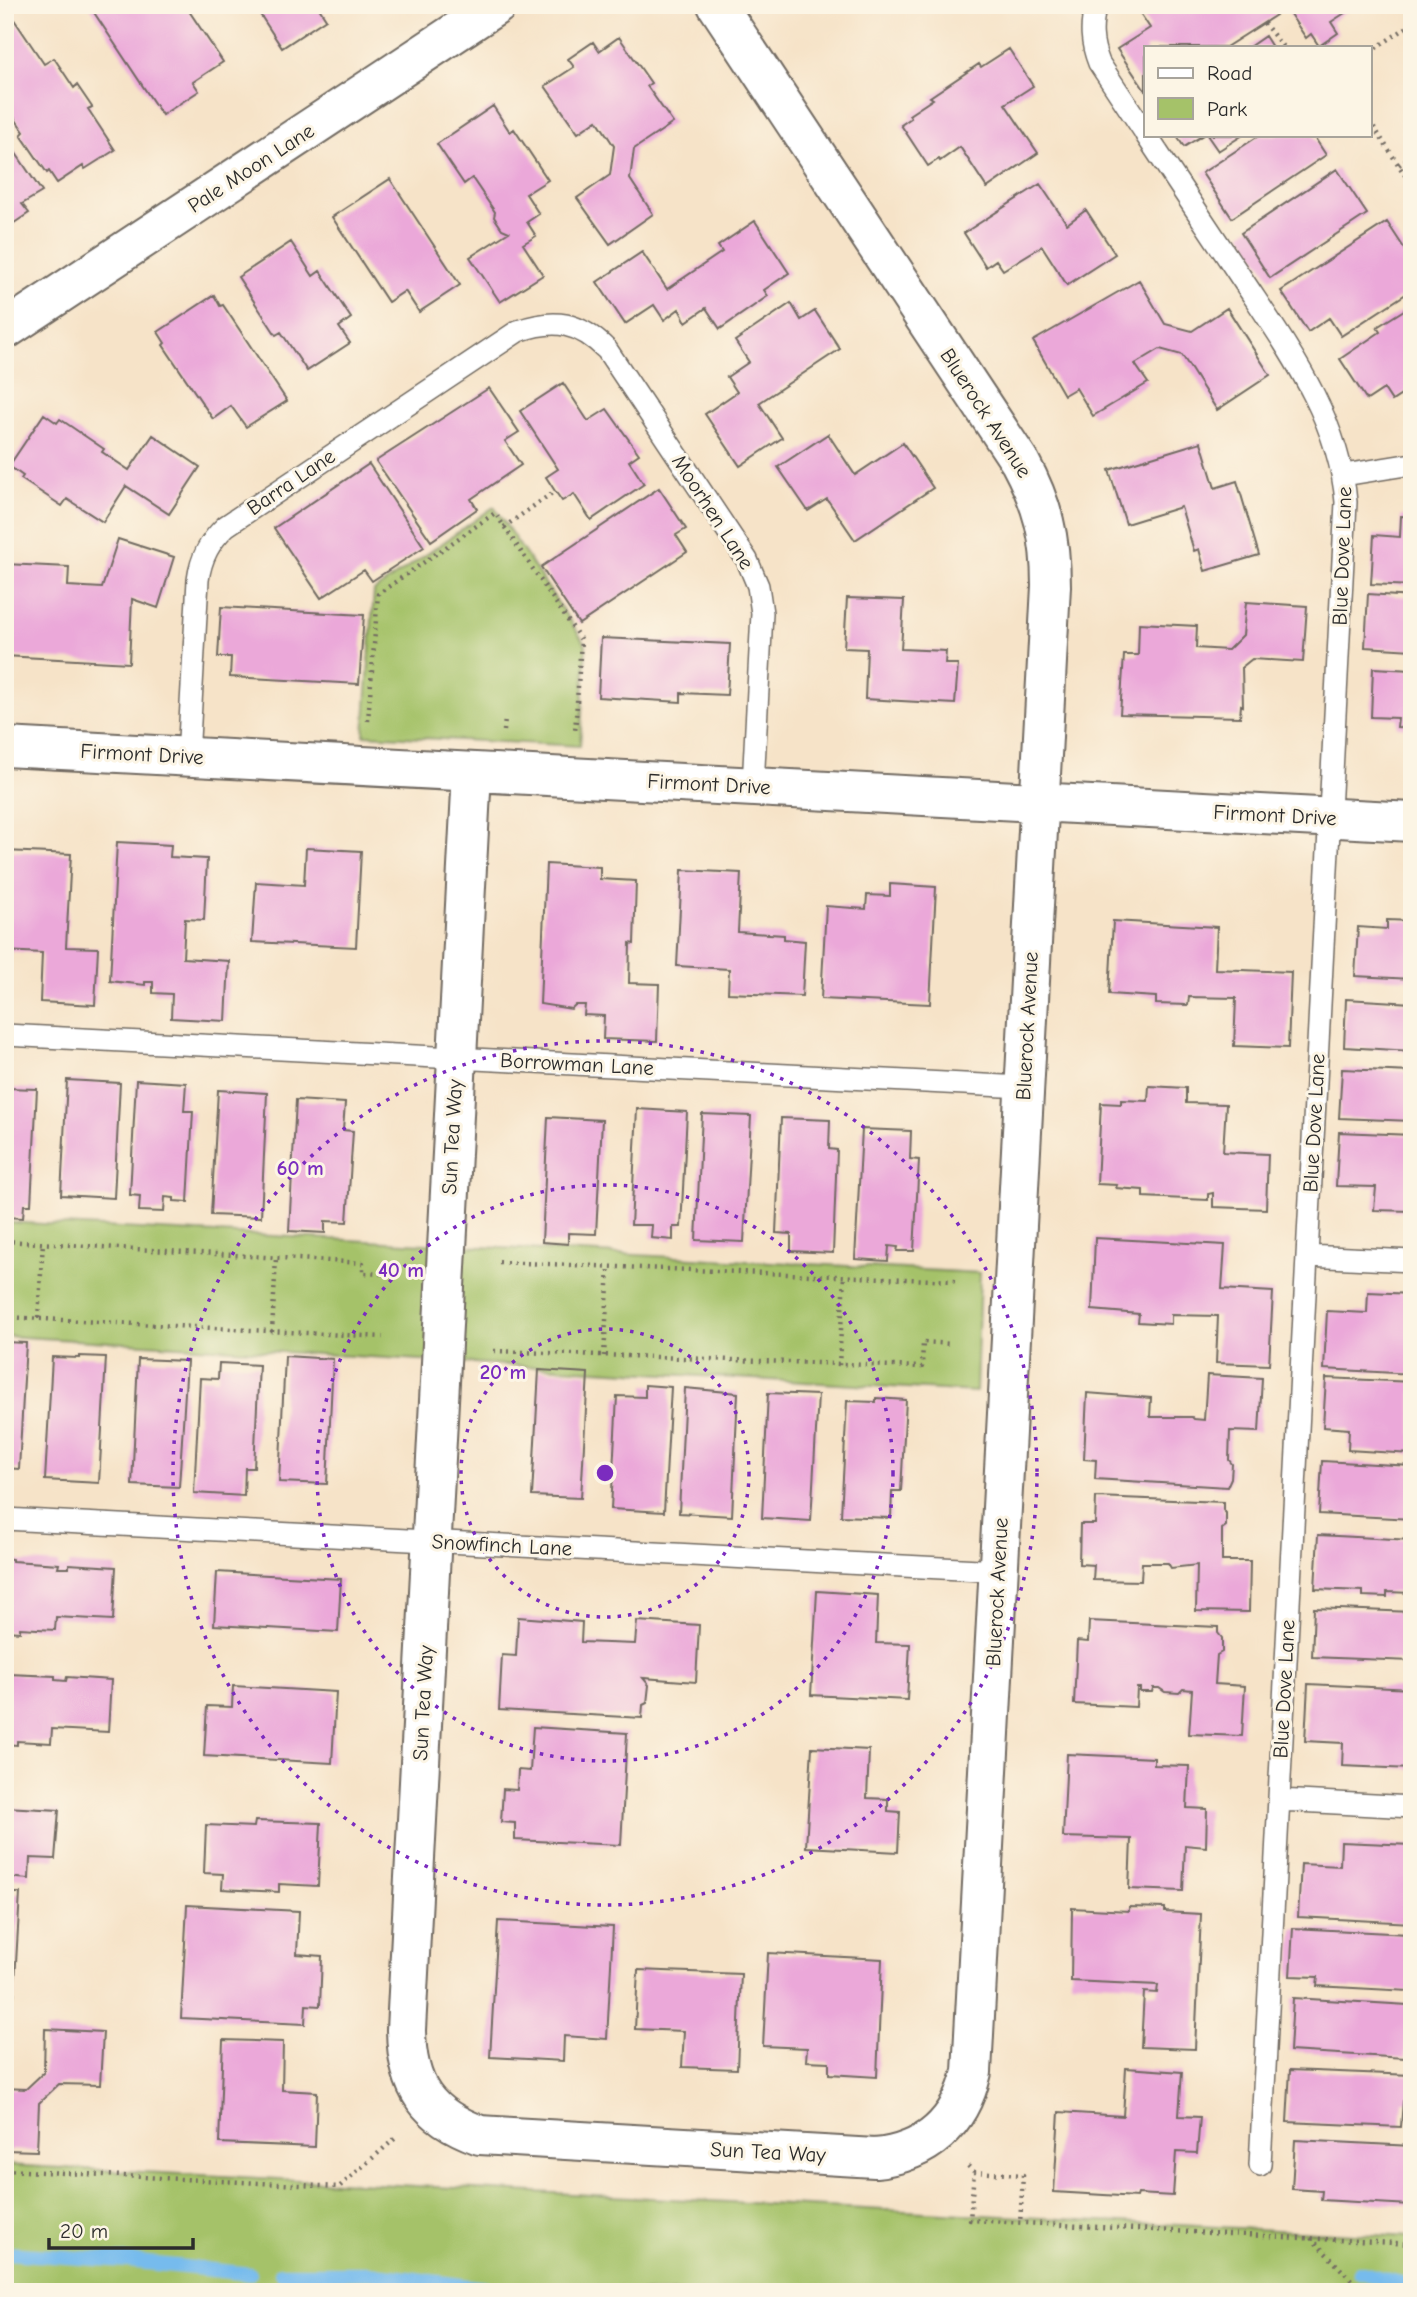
<svg xmlns="http://www.w3.org/2000/svg" width="1417" height="2297" font-family="'Comic Neue',sans-serif">
  <style>
    .green { fill: #a5c269; stroke: #68764a; stroke-width: 2 }
    .lines { fill: none; stroke-linecap: round; stroke-linejoin: round }
    .stream { stroke: #76bbed; stroke-width: 14 }
    .building { fill: #eba8d9 }
    .service-casing { stroke: #726b62; stroke-width: 24 }
    .minor-casing { stroke: #726b62; stroke-width: 42 }
    .path { stroke: #726b62; stroke-width: 4.5; stroke-dasharray: 2 5; stroke-linecap: butt }
    .service { stroke: #fff; stroke-width: 21 }
    .minor { stroke: #fff; stroke-width: 38 }
    .ring { fill: none; stroke: #7b2cbf; stroke-width: 3.5; stroke-dasharray: 3.5 7 }
    .labels { text-anchor: middle; dominant-baseline: central; stroke-width: 6; stroke-linejoin: round; paint-order: stroke }
    .street-label { font-size: 21px; fill: #2b2b2b; stroke: #fcf5e5 }
    .centre { fill: #7b2cbf; stroke: #fcf5e5; stroke-width: 3.5 }
    .ring-label { font-size: 21px; text-anchor: middle; font-weight: bold; fill: #7b2cbf; stroke: #fcf5e5; stroke-width: 6; stroke-linejoin: round; paint-order: stroke }
  </style>
  <rect width="100%" height="100%" fill="#fcf5e5"/>
  <filter id="ink" filterUnits="userSpaceOnUse"><feTurbulence type="fractalNoise" baseFrequency=".0143" numOctaves="2"/><feDisplacementMap in="SourceGraphic" scale="14" xChannelSelector="R" yChannelSelector="G"/><feConvolveMatrix kernelMatrix="1 2 1 2 8 2 1 2 1" color-interpolation-filters="sRGB"/></filter>
  <filter id="wash" filterUnits="userSpaceOnUse"><feTurbulence type="fractalNoise" baseFrequency=".00686" numOctaves="4" result="noise"/><feDisplacementMap in="SourceGraphic" scale="28" xChannelSelector="R" yChannelSelector="G"/><feGaussianBlur stdDeviation="1.57" result="paint"/><feColorMatrix in="noise" values="0 0 0 0 0 0 0 0 0 0 0 0 0 0 0 0 0 1.4 0 .05"/><feComposite in="paint" operator="in"/></filter>
  <g filter="url(#wash)">
    <rect width="100%" height="100%" fill="#f6e3c8"/>
    <!-- green -->
    <path class="green" d="M 494,507 L 586,645 L 580,746 L 364,735 L 374,591 Z
      M 5,1222 L 980,1273 L 976,1392 L 5,1336 Z
      M 5,2165 L 1412,2237 L 1412,2292 L 5,2292 Z"/>
    <g class="lines">
      <!-- stream -->
      <path class="stream" d="M 5,2253 L 128,2261 L 250,2274
        M 1359,2272 L 1412,2286
        M 281,2273 L 369,2273 L 515,2292
        M 963,2292 L 983,2290 L 1000,2292"/>
    </g>
    <g id="blocks">
      <!-- building -->
      <path class="building" d="M 89,5 L 185,5 L 223,62 L 193,82 L 199,91 L 162,115 Z
        M 254,5 L 317,5 L 326,19 L 282,48 Z
        M 1145,5 L 1269,5 L 1276,15 L 1226,47 L 1146,47 L 1146,92 L 1117,49 L 1150,28 L 1138,10 Z
        M 1284,5 L 1344,5 L 1348,11 L 1331,22 L 1338,33 L 1319,46 L 1311,34 L 1306,38 Z
        M 13,18 L 44,64 L 54,58 L 74,88 L 77,85 L 92,107 L 88,109 L 115,150 L 85,169 L 83,166 L 57,183 L 49,171 L 47,173 L 21,135 L 24,132 L 5,104 L 5,23 Z
        M 1265,36 L 1272,47 L 1249,47 Z
        M 619,37 L 651,83 L 647,86 L 673,123 L 634,149 L 630,179 L 653,214 L 610,244 L 577,198 L 610,175 L 614,146 L 597,120 L 578,133 L 545,86 L 574,67 L 568,59 L 593,42 L 599,51 Z
        M 1009,49 L 1033,86 L 1005,104 L 1038,153 L 987,188 L 960,147 L 940,161 L 939,159 L 928,166 L 901,125 L 911,118 L 909,115 L 933,99 L 930,97 L 979,64 L 981,67 Z
        M 493,106 L 510,132 L 514,129 L 548,180 L 526,194 L 539,214 L 527,222 L 536,236 L 523,244 L 543,275 L 500,302 L 470,257 L 509,232 L 502,229 L 494,217 L 495,212 L 472,178 L 464,184 L 437,144 Z
        M 1176,135 L 1203,135 L 1184,147 Z
        M 1207,135 L 1243,135 L 1218,151 Z
        M 1260,135 L 1313,135 L 1326,155 L 1232,218 L 1202,173 Z
        M 5,137 L 42,192 L 22,204 L 29,213 L 5,229 Z
        M 1337,169 L 1367,214 L 1270,278 L 1241,233 Z
        M 390,179 L 460,285 L 419,312 L 405,291 L 388,302 L 332,217 Z
        M 1040,184 L 1067,224 L 1086,210 L 1115,254 L 1067,285 L 1042,246 L 1003,270 L 996,260 L 986,267 L 964,233 Z
        M 755,221 L 789,273 L 764,290 L 768,296 L 720,329 L 706,308 L 686,322 L 679,309 L 664,320 L 654,305 L 625,324 L 597,282 L 642,252 L 667,289 L 722,252 L 718,246 Z
        M 1387,222 L 1412,260 L 1412,290 L 1341,336 L 1329,318 L 1308,332 L 1281,291 Z
        M 291,242 L 313,276 L 320,271 L 351,318 L 339,327 L 350,343 L 307,371 L 281,332 L 276,335 L 238,277 Z
        M 1139,280 L 1165,324 L 1192,331 L 1227,308 L 1270,375 L 1217,410 L 1182,355 L 1160,349 L 1135,364 L 1148,383 L 1093,416 L 1076,388 L 1064,395 L 1033,341 Z
        M 214,295 L 220,306 L 223,305 L 287,401 L 246,427 L 231,406 L 213,419 L 163,345 L 165,343 L 158,332 Z
        M 791,303 L 801,320 L 815,311 L 840,349 L 759,403 L 782,438 L 740,466 L 705,414 L 737,392 L 727,377 L 749,362 L 735,341 Z
        M 1412,305 L 1412,388 L 1392,401 L 1384,389 L 1367,400 L 1340,359 L 1380,332 L 1377,327 Z
        M 563,383 L 588,421 L 607,409 L 639,454 L 629,461 L 644,484 L 591,520 L 574,494 L 562,501 L 555,491 L 546,477 L 558,469 L 520,411 Z
        M 489,388 L 519,432 L 505,441 L 521,465 L 471,499 L 477,509 L 431,541 L 376,461 Z
        M 44,414 L 57,423 L 60,419 L 104,449 L 102,452 L 129,470 L 153,435 L 200,467 L 169,514 L 126,486 L 103,522 L 67,499 L 62,506 L 21,479 L 23,476 L 9,466 Z
        M 828,434 L 855,475 L 903,443 L 933,488 L 855,540 L 827,499 L 808,511 L 778,467 Z
        M 1201,442 L 1215,488 L 1237,481 L 1259,555 L 1205,571 L 1199,549 L 1194,551 L 1181,507 L 1126,524 L 1109,470 Z
        M 369,464 L 424,547 L 372,581 L 364,570 L 321,598 L 274,528 Z
        M 659,488 L 686,529 L 676,535 L 687,552 L 579,624 L 541,567 Z
        M 1401,516 L 1412,517 L 1412,586 L 1371,584 L 1374,535 L 1400,537 Z
        M 118,539 L 174,557 L 158,608 L 132,599 L 129,663 L 5,656 L 5,564 L 69,567 L 68,586 L 102,588 Z
        M 1368,594 L 1412,597 L 1412,650 L 1365,647 Z
        M 847,598 L 904,600 L 901,649 L 946,651 L 945,664 L 958,664 L 955,704 L 865,699 L 867,649 L 844,648 Z
        M 1246,602 L 1307,606 L 1303,662 L 1252,659 L 1242,667 L 1243,706 L 1241,705 L 1240,717 L 1120,714 L 1124,655 L 1138,655 L 1139,623 L 1197,626 L 1196,648 L 1228,650 L 1243,635 Z
        M 221,607 L 364,615 L 359,684 L 230,677 L 231,657 L 218,657 Z
        M 601,638 L 730,644 L 727,695 L 681,693 L 681,702 L 598,697 Z
        M 1373,668 L 1412,670 L 1412,728 L 1397,727 L 1398,718 L 1371,717 Z
        M 117,842 L 171,845 L 170,857 L 207,859 L 204,920 L 185,919 L 183,958 L 229,961 L 226,1021 L 171,1018 L 172,994 L 153,993 L 153,982 L 145,982 L 145,985 L 110,981 Z
        M 306,848 L 361,851 L 356,947 L 252,942 L 256,882 L 304,885 Z
        M 5,851 L 71,854 L 66,947 L 98,948 L 95,1005 L 40,1002 L 42,953 L 5,951 Z
        M 546,864 L 600,867 L 600,879 L 636,881 L 634,944 L 630,943 L 629,983 L 659,984 L 657,1041 L 603,1039 L 604,1016 L 584,1015 L 585,1005 L 575,1005 L 571,1009 L 540,1004 Z
        M 682,870 L 741,873 L 738,932 L 784,935 L 784,939 L 805,941 L 802,996 L 728,993 L 729,969 L 677,966 Z
        M 890,884 L 936,887 L 930,1004 L 821,999 L 826,906 L 866,909 L 867,895 L 890,896 Z
        M 1387,920 L 1412,921 L 1412,979 L 1355,976 L 1358,927 L 1387,929 Z
        M 1113,921 L 1217,927 L 1215,969 L 1291,972 L 1288,1048 L 1234,1046 L 1236,998 L 1189,997 L 1188,1005 L 1156,1004 L 1156,997 L 1109,994 Z
        M 1346,999 L 1412,1003 L 1412,1051 L 1344,1047 Z
        M 1342,1069 L 1412,1072 L 1412,1121 L 1339,1118 Z
        M 67,1080 L 120,1083 L 114,1198 L 61,1195 Z
        M 136,1080 L 186,1083 L 184,1111 L 193,1111 L 188,1202 L 174,1201 L 174,1198 L 165,1197 L 164,1212 L 139,1211 L 140,1196 L 130,1195 Z
        M 1149,1086 L 1186,1088 L 1186,1103 L 1226,1104 L 1223,1152 L 1268,1154 L 1266,1209 L 1213,1207 L 1213,1193 L 1208,1194 L 1208,1200 L 1143,1197 L 1143,1190 L 1116,1188 L 1117,1185 L 1097,1184 L 1101,1103 L 1121,1104 L 1121,1100 L 1148,1101 Z
        M 5,1088 L 37,1089 L 31,1205 L 24,1205 L 23,1218 L 5,1217 Z
        M 218,1090 L 267,1093 L 261,1217 L 211,1215 Z
        M 296,1100 L 345,1103 L 343,1130 L 353,1131 L 347,1222 L 325,1221 L 325,1233 L 289,1231 Z
        M 637,1109 L 687,1112 L 681,1227 L 673,1227 L 673,1240 L 651,1238 L 652,1225 L 631,1225 Z
        M 702,1114 L 751,1116 L 744,1242 L 696,1240 Z
        M 548,1117 L 602,1120 L 596,1234 L 568,1233 L 568,1244 L 542,1242 Z
        M 781,1118 L 830,1120 L 829,1149 L 837,1150 L 833,1253 L 791,1251 L 791,1234 L 776,1233 Z
        M 862,1129 L 911,1131 L 910,1159 L 919,1160 L 914,1251 L 897,1251 L 898,1247 L 889,1246 L 888,1261 L 855,1259 Z
        M 1339,1132 L 1412,1135 L 1412,1211 L 1374,1210 L 1376,1187 L 1336,1186 Z
        M 1095,1238 L 1225,1245 L 1222,1289 L 1273,1292 L 1269,1365 L 1216,1363 L 1218,1316 L 1171,1315 L 1171,1324 L 1138,1322 L 1139,1314 L 1092,1310 Z
        M 1368,1292 L 1412,1294 L 1412,1374 L 1324,1369 L 1327,1311 L 1367,1313 Z
        M 5,1342 L 26,1343 L 19,1469 L 5,1468 Z
        M 79,1356 L 106,1357 L 99,1483 L 45,1480 L 52,1357 L 79,1358 Z
        M 285,1356 L 333,1359 L 327,1484 L 279,1482 Z
        M 138,1359 L 187,1361 L 179,1487 L 132,1485 Z
        M 219,1363 L 259,1365 L 254,1468 L 245,1468 L 244,1496 L 194,1493 L 200,1378 L 218,1379 Z
        M 539,1370 L 588,1373 L 581,1498 L 532,1496 Z
        M 1207,1375 L 1262,1378 L 1259,1432 L 1230,1431 L 1229,1460 L 1232,1464 L 1231,1478 L 1227,1487 L 1095,1479 L 1096,1460 L 1084,1459 L 1087,1393 L 1151,1398 L 1150,1417 L 1192,1417 L 1194,1419 L 1204,1420 Z
        M 1326,1378 L 1412,1382 L 1412,1454 L 1348,1450 L 1349,1429 L 1323,1427 Z
        M 645,1385 L 671,1387 L 664,1512 L 611,1509 L 617,1396 L 645,1397 Z
        M 685,1388 L 738,1393 L 732,1516 L 679,1513 Z
        M 768,1393 L 818,1395 L 811,1521 L 762,1518 Z
        M 876,1398 L 906,1400 L 901,1491 L 892,1491 L 891,1518 L 841,1516 L 847,1401 L 876,1402 Z
        M 1322,1461 L 1412,1466 L 1412,1519 L 1319,1514 Z
        M 1096,1497 L 1223,1502 L 1223,1510 L 1226,1513 L 1226,1526 L 1222,1529 L 1222,1561 L 1250,1561 L 1249,1612 L 1196,1611 L 1197,1565 L 1171,1568 L 1168,1563 L 1142,1563 L 1141,1581 L 1093,1580 L 1094,1565 L 1079,1564 L 1080,1524 L 1095,1524 Z
        M 1318,1535 L 1412,1540 L 1412,1593 L 1387,1592 L 1387,1597 L 1363,1596 L 1363,1591 L 1315,1589 Z
        M 5,1558 L 12,1559 L 12,1561 L 59,1564 L 58,1568 L 69,1568 L 69,1564 L 116,1567 L 113,1620 L 56,1617 L 55,1630 L 20,1628 L 20,1632 L 5,1631 Z
        M 217,1572 L 341,1579 L 338,1632 L 214,1625 Z
        M 817,1591 L 878,1595 L 876,1643 L 910,1644 L 907,1700 L 811,1695 Z
        M 1314,1608 L 1412,1612 L 1412,1661 L 1312,1657 Z
        M 518,1617 L 582,1622 L 581,1642 L 635,1644 L 637,1621 L 699,1625 L 696,1682 L 643,1678 L 649,1685 L 647,1703 L 643,1705 L 642,1718 L 499,1710 L 502,1655 L 516,1656 Z
        M 1089,1621 L 1218,1627 L 1218,1633 L 1222,1638 L 1222,1652 L 1217,1655 L 1215,1684 L 1245,1686 L 1242,1736 L 1189,1734 L 1192,1690 L 1183,1689 L 1179,1693 L 1165,1692 L 1159,1688 L 1153,1688 L 1152,1692 L 1140,1692 L 1140,1688 L 1137,1688 L 1136,1707 L 1074,1704 L 1077,1641 L 1088,1642 Z
        M 5,1671 L 10,1672 L 9,1674 L 55,1676 L 55,1680 L 66,1681 L 67,1677 L 111,1680 L 108,1732 L 52,1729 L 51,1743 L 17,1741 L 17,1745 L 5,1744 Z
        M 1308,1684 L 1412,1689 L 1412,1769 L 1342,1766 L 1343,1743 L 1305,1741 Z
        M 233,1686 L 336,1692 L 332,1763 L 204,1756 L 207,1706 L 232,1707 Z
        M 533,1727 L 627,1733 L 621,1845 L 515,1840 L 515,1823 L 501,1822 L 503,1789 L 517,1790 L 518,1770 L 530,1771 Z
        M 812,1747 L 869,1750 L 867,1798 L 888,1799 L 888,1811 L 900,1812 L 898,1852 L 806,1847 Z
        M 1067,1754 L 1154,1758 L 1154,1765 L 1189,1766 L 1187,1808 L 1207,1809 L 1206,1847 L 1185,1845 L 1183,1891 L 1129,1889 L 1131,1839 L 1063,1837 Z
        M 5,1807 L 59,1810 L 55,1859 L 30,1858 L 29,1879 L 5,1877 Z
        M 255,1821 L 321,1823 L 318,1886 L 279,1884 L 279,1892 L 222,1889 L 223,1874 L 204,1873 L 206,1825 L 254,1827 Z
        M 1341,1842 L 1412,1845 L 1412,1923 L 1298,1917 L 1301,1864 L 1340,1866 Z
        M 5,1893 L 20,1893 L 14,1998 L 5,1997 Z
        M 187,1905 L 299,1911 L 297,1954 L 322,1956 L 320,2006 L 306,2005 L 305,2024 L 181,2018 Z
        M 1129,1907 L 1165,1908 L 1165,1912 L 1201,1914 L 1195,2049 L 1141,2047 L 1144,1992 L 1157,1993 L 1158,1985 L 1071,1981 L 1072,1908 L 1129,1911 Z
        M 498,1921 L 613,1927 L 607,2039 L 564,2036 L 563,2061 L 490,2057 Z
        M 1293,1928 L 1408,1934 L 1406,1961 L 1410,1961 L 1409,1991 L 1317,1986 L 1318,1977 L 1290,1976 Z
        M 768,1953 L 882,1959 L 877,2077 L 829,2074 L 829,2062 L 806,2061 L 807,2048 L 763,2046 Z
        M 638,1970 L 741,1974 L 737,2069 L 682,2067 L 684,2031 L 635,2029 Z
        M 1293,1998 L 1408,2005 L 1405,2058 L 1290,2051 Z
        M 45,2029 L 103,2032 L 100,2085 L 59,2084 L 39,2103 L 37,2151 L 5,2150 L 5,2088 L 26,2089 L 44,2072 Z
        M 223,2040 L 283,2042 L 282,2090 L 317,2092 L 315,2147 L 219,2143 Z
        M 1126,2068 L 1182,2072 L 1179,2116 L 1200,2117 L 1197,2153 L 1176,2152 L 1173,2196 L 1138,2194 L 1137,2197 L 1054,2192 L 1059,2112 L 1123,2116 Z
        M 1290,2070 L 1412,2075 L 1412,2101 L 1403,2101 L 1401,2127 L 1287,2122 Z
        M 1295,2140 L 1412,2146 L 1411,2205 L 1321,2200 L 1322,2191 L 1292,2189 Z"/>
    </g>
  </g>
  <g filter="url(#ink)">
    <use href="#blocks" fill-opacity="0" stroke="#726b62" stroke-width="2"/>
    <g class="lines">
      <!-- service casing -->
      <g class="service-casing">
        <path id="service" d="M 1096,5 C 1090,26 1091,43 1099,63 L 1146,134
          M 1146,135 C 1179,184 1211,233 1244,282 C 1289,350 1339,418 1346,502 L 1260,2165
          M 1344,475 L 1412,464
          M 188,757 L 198,580 C 201,557 210,541 226,526 L 518,331 C 555,318 579,322 607,350 L 747,560 L 758,586 L 762,613 L 753,786
          M 5,1035 L 1023,1087
          M 1307,1256 L 1412,1261
          M 5,1519 L 999,1571
          M 1279,1800 L 1412,1807"/>
      </g>
      <!-- minor casing -->
      <g class="minor-casing">
        <path id="minor" d="M 5,330 L 497,5
          M 5,747 L 1412,822
          M 472,772 L 406,2030 C 407,2087 427,2116 480,2135 L 875,2158 C 927,2153 960,2123 972,2072 L 1051,586 C 1051,537 1043,505 1020,462 L 717,5"/>
      </g>
      <!-- path -->
      <path class="path" d="M 1264,23 L 1283,47
        M 1370,52 L 1412,24
        M 1370,121 L 1412,186
        M 1399,165 L 1412,155
        M 504,527 L 555,491
        M 368,721 L 378,594 L 495,513 L 581,640 L 575,733
        M 504,731 L 505,718
        M 5,1241 L 363,1263 L 363,1273 L 387,1274
        M 499,1262 L 955,1281
        M 5,1317 L 383,1337
        M 38,1318 L 43,1243
        M 272,1332 L 276,1258
        M 494,1351 L 922,1367 L 923,1342 L 952,1344
        M 604,1356 L 609,1267
        M 839,1365 L 844,1276
        M 968,2166 L 974,2172 L 970,2220 L 1412,2244
        M 5,2170 L 339,2187 L 398,2136
        M 974,2172 L 1023,2175 L 1020,2223
        M 1311,2238 L 1363,2292"/>
      <!-- service -->
      <use href="#service" class="service"/>
      <!-- minor -->
      <use href="#minor" class="minor"/>
    </g>
  </g>
  <!-- distance rings -->
  <g class="ring">
    <circle cx="605" cy="1473" r="144"/>
    <circle cx="605" cy="1473" r="288"/>
    <circle cx="605" cy="1473" r="432"/>
  </g>
  <g class="labels">
    <!-- street labels -->
    <g class="street-label">
      <text transform="translate(251 168) rotate(-33)">Pale Moon Lane</text>
      <text transform="translate(986 413) rotate(57)">Bluerock Avenue</text>
      <text transform="translate(291 482) rotate(-34)">Barra Lane</text>
      <text transform="translate(713 512) rotate(57)">Moorhen Lane</text>
      <text transform="translate(1342 556) rotate(-88)">Blue Dove Lane</text>
      <text transform="translate(142 754) rotate(3)">Firmont Drive</text>
      <text transform="translate(709 784) rotate(3)">Firmont Drive</text>
      <text transform="translate(1275 815) rotate(3)">Firmont Drive</text>
      <text transform="translate(1027 1026) rotate(-87)">Bluerock Avenue</text>
      <text transform="translate(577 1064) rotate(3)">Borrowman Lane</text>
      <text transform="translate(1314 1123) rotate(-87)">Blue Dove Lane</text>
      <text transform="translate(452 1137) rotate(-87)">Sun Tea Way</text>
      <text transform="translate(502 1545) rotate(3)">Snowfinch Lane</text>
      <text transform="translate(997 1592) rotate(-87)">Bluerock Avenue</text>
      <text transform="translate(1284 1689) rotate(-87)">Blue Dove Lane</text>
      <text transform="translate(423 1703) rotate(-87)">Sun Tea Way</text>
      <text transform="translate(768 2152) rotate(3)">Sun Tea Way</text>
    </g>
  </g>
  <circle cx="605" cy="1473" r="10" class="centre"/>
  <g class="ring-label">
    <text x="300" y="1175">60 m</text>
    <text x="401" y="1277">40 m</text>
    <text x="503" y="1379">20 m</text>
  </g>
  <!-- margin -->
  <rect width="1417" height="2297" fill="none" stroke="#fcf5e5" stroke-width="28"/>
  <!-- legend -->
  <rect x="1144" y="46" width="228" height="91" fill="#fcf5e5" stroke="#a8a49b" stroke-width="2"/>
  <rect x="1158" y="68" width="35" height="10" fill="#ffffff" stroke="#a8a49b" stroke-width="2"/>
  <text x="1207" y="80" font-size="21" fill="#2b2b2b">Road</text>
  <rect x="1158" y="98" width="35" height="21" fill="#a5c269" stroke="#a8a49b" stroke-width="2"/>
  <text x="1207" y="116" font-size="21" fill="#2b2b2b">Park</text>
  <!-- scale -->
  <path d="M49 2238v10h144v-10" fill="none" stroke="#2b2b2b" stroke-width="3.5"/>
  <text x="60" y="2238" font-size="21" fill="#2b2b2b" stroke="#fcf5e5" stroke-width="5" paint-order="stroke">20 m</text>
</svg>
